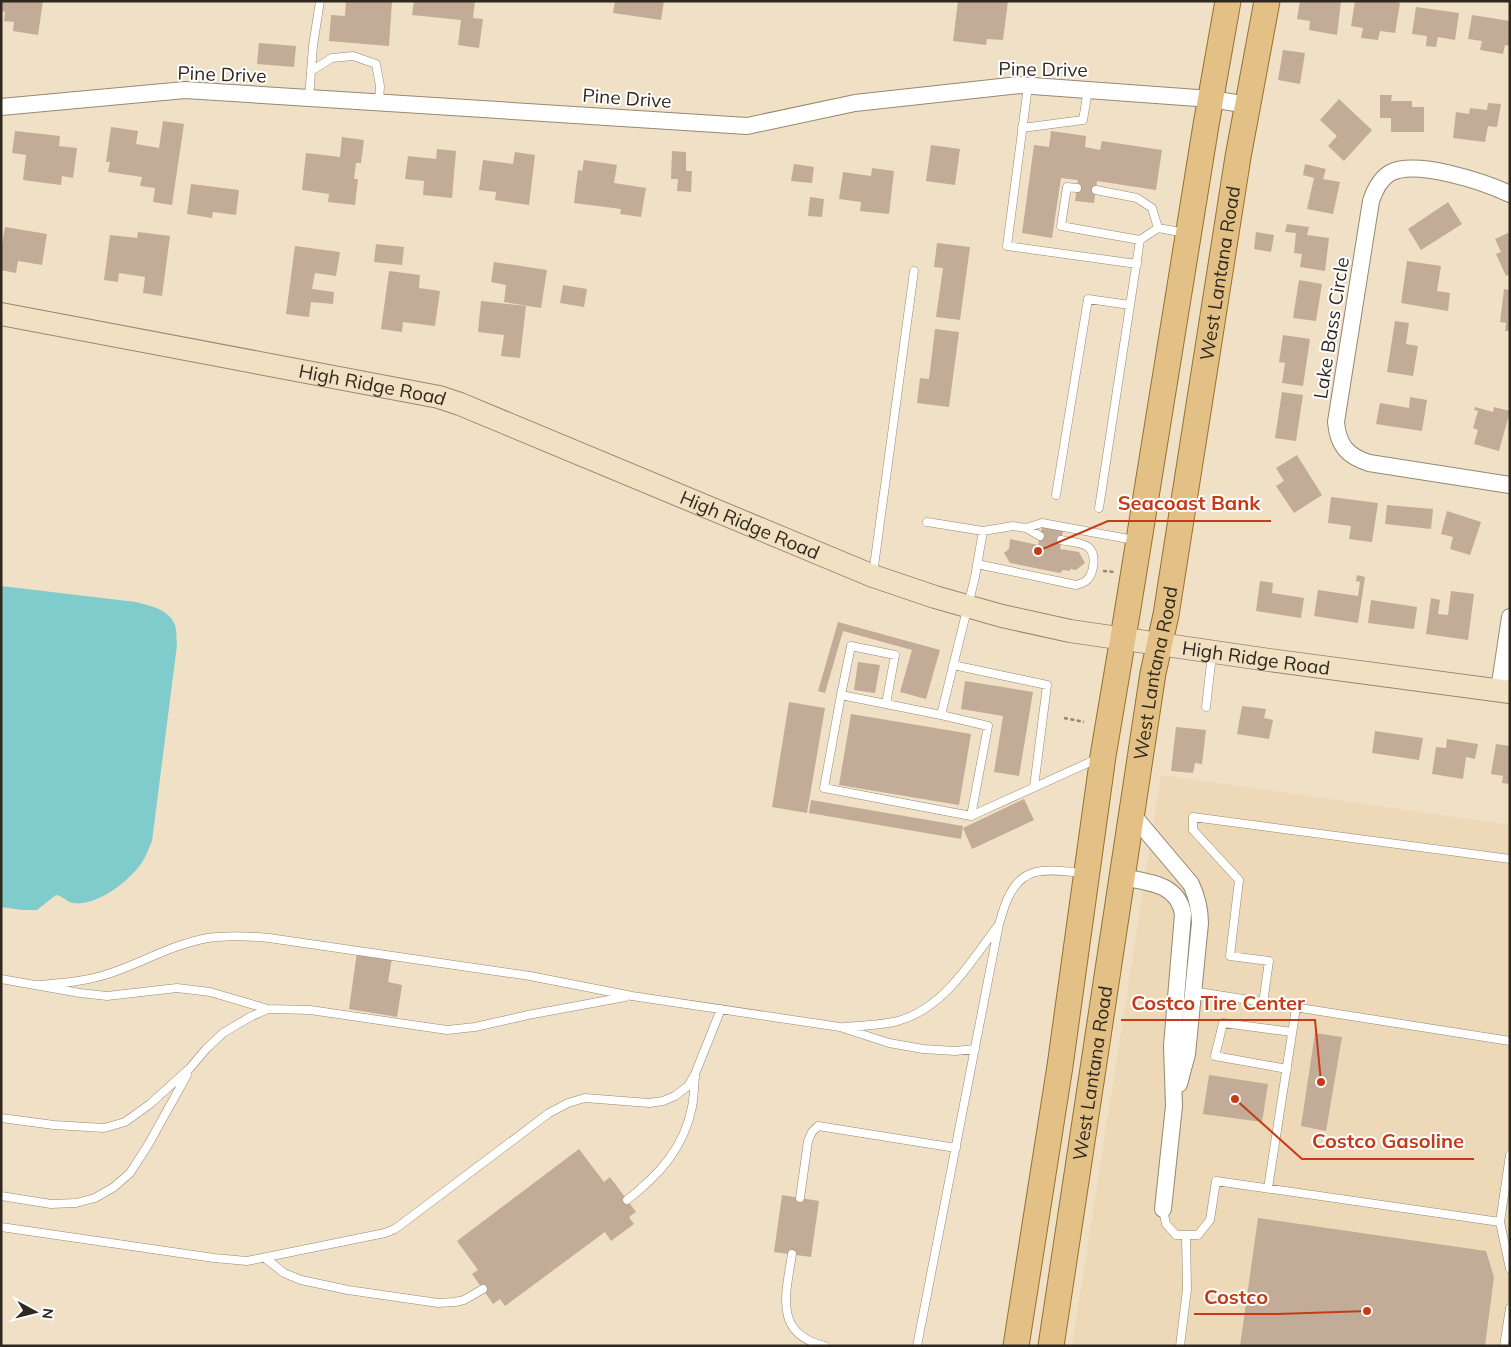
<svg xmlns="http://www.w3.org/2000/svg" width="1511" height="1347" font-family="Mulish,sans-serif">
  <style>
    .built { fill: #edd8b7 }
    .water { fill: #80cccc }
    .building { fill: #c2ac97 }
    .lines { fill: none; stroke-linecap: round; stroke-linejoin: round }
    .lane-casing { stroke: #978870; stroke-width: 9 }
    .street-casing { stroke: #978870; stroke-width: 18 }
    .secondary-casing { stroke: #978870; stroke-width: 24 }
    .primary-casing { stroke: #97702d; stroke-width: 27 }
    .path { stroke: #938875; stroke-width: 2.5; stroke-dasharray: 4 2.5; stroke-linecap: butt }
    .lane { stroke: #fff; stroke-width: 8 }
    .street { stroke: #fff; stroke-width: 16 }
    .secondary { stroke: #f1e0c2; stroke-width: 22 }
    .primary { stroke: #e3c186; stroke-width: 25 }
    .labels { text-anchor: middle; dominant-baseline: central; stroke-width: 4; stroke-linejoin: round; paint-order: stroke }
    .street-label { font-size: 19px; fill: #2e281e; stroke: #fff }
    .leader { fill: none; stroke: #c53b18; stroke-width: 2 }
    .callout-dot { fill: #c53b18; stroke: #fff; stroke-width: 2 }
    .callout-label { font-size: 20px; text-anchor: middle; font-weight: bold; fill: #c53b18; stroke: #fff; stroke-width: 4; stroke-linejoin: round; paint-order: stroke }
  </style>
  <rect width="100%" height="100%" fill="#f0e0c6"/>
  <!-- built -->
  <path class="built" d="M 1161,775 L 1510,825 L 1510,1346 L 1072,1346 Z"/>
  <!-- water -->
  <path class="water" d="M 1,586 L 136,602 C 150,606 169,609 175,625 C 177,630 176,639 177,645 L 152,841 C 149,847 147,854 144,859 C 133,879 97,907 73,903 C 67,902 63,896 56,895 L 37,910 L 22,910 L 1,907 Z"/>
  <!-- building -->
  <path class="building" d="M 1,1 L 43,1 L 38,35 L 13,31 L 14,22 L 4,21 L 5,12 L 1,11 Z
    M 346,1 L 392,1 L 389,46 L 329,41 L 331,15 L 345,16 Z
    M 414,1 L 475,1 L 473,18 L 483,19 L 479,48 L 458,45 L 461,20 L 412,15 Z
    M 615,1 L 664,1 L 661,20 L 613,13 Z
    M 958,1 L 1008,1 L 1003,40 L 987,39 L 986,45 L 953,41 Z
    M 1300,1 L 1341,1 L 1337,35 L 1309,30 L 1310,21 L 1297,19 Z
    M 1355,1 L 1391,1 L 1400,3 L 1395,33 L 1380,31 L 1378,40 L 1361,38 L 1363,28 L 1351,26 Z
    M 1416,7 L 1459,13 L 1455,40 L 1438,37 L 1436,47 L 1426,46 L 1427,36 L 1412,34 Z
    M 1472,15 L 1510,21 L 1510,46 L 1505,45 L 1503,54 L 1480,50 L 1482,41 L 1468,39 Z
    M 259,43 L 296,46 L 294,67 L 257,64 Z
    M 1283,50 L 1305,53 L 1300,84 L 1278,80 Z
    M 1380,95 L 1392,95 L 1391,101 L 1412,101 L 1412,107 L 1424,107 L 1424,132 L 1391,132 L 1391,118 L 1380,118 Z
    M 1339,99 L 1372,130 L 1344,161 L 1328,146 L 1337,136 L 1320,120 Z
    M 1488,103 L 1501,104 L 1497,127 L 1488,126 L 1485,142 L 1453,138 L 1456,112 L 1469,114 L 1470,108 L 1487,110 Z
    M 163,121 L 184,124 L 172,205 L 153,202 L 155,188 L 140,186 L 142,177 L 108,172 L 110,162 L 106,162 L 111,127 L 138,131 L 136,144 L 159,148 Z
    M 15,131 L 60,136 L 59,146 L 77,148 L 73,178 L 62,176 L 61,185 L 23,180 L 26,155 L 12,153 Z
    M 1051,131 L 1086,136 L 1085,147 L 1100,150 L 1102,141 L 1162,150 L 1156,190 L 1097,181 L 1094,203 L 1075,201 L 1078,180 L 1061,178 L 1052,238 L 1022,233 L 1034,145 L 1049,147 Z
    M 342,137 L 364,140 L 361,163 L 356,163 L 354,179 L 358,179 L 355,205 L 328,202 L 329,194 L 302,190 L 306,153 L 340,157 Z
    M 931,145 L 960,149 L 955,185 L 926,181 Z
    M 437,149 L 456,151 L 452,198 L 423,195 L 424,181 L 405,179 L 408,156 L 436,159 Z
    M 672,151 L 686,152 L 686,171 L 692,171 L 691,192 L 677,191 L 678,179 L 671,179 Z
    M 515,152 L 535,155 L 529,205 L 495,200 L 496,192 L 479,190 L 483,160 L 513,164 Z
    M 584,160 L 617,165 L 614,183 L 646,188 L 641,217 L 620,214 L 621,209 L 574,203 L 578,170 L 582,171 Z
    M 794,164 L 814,167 L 812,183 L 791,181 Z
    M 1305,164 L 1326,169 L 1323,179 L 1340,182 L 1333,214 L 1307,209 L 1314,178 L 1303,175 Z
    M 872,168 L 894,171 L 889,214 L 860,211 L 861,202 L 839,199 L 843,172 L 871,176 Z
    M 191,184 L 239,190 L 236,215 L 213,212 L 212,218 L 187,214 Z
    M 810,197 L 824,199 L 822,217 L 808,216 Z
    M 1448,202 L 1462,224 L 1421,250 L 1408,229 Z
    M 1287,224 L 1309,227 L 1307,235 L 1329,238 L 1325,271 L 1300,267 L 1302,254 L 1294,253 L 1296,233 L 1285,232 Z
    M 5,227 L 47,234 L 42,265 L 18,261 L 16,273 L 1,270 L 1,251 Z
    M 138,232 L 170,236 L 162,296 L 143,293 L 145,277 L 119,273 L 118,282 L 104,280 L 110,235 L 137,238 Z
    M 1256,232 L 1274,235 L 1271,252 L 1254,249 Z
    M 1510,232 L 1510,274 L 1506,276 L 1496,254 L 1501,252 L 1495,239 Z
    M 937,243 L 970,247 L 960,320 L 936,317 L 943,268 L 934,267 Z
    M 376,244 L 404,247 L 402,265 L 374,262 Z
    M 295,246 L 340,252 L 336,276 L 315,273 L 312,289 L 334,292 L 333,304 L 311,302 L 309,317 L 286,314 Z
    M 1407,261 L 1441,266 L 1437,291 L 1450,293 L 1448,311 L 1401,303 Z
    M 494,262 L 547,270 L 541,308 L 504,302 L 506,285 L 491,282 Z
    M 389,271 L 420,275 L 419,288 L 440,291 L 435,326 L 403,322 L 402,332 L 381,329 Z
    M 1299,280 L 1322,284 L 1316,321 L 1293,318 Z
    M 563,285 L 587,289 L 584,307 L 560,303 Z
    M 1504,289 L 1510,290 L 1510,331 L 1505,331 L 1506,323 L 1500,322 Z
    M 481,301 L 526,306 L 520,358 L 501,356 L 504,335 L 478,332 Z
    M 1395,321 L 1409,323 L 1406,344 L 1418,346 L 1413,376 L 1387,372 Z
    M 935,329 L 959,332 L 949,407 L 917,403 L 920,378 L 929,379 Z
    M 1283,335 L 1310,339 L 1303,386 L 1282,383 L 1285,363 L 1279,362 Z
    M 1282,392 L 1303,395 L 1296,441 L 1275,438 Z
    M 1410,397 L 1427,400 L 1422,431 L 1376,424 L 1380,403 L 1409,408 Z
    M 1475,407 L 1493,412 L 1494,407 L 1510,411 L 1499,451 L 1474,444 L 1478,430 L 1473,428 L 1478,411 L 1474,410 Z
    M 1297,455 L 1322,495 L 1294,513 L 1276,486 L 1284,481 L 1276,468 Z
    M 1331,497 L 1378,503 L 1372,542 L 1349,539 L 1351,526 L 1328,523 Z
    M 1387,505 L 1433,509 L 1431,529 L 1385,524 Z
    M 1447,511 L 1481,522 L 1470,555 L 1450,549 L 1453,537 L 1441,534 Z
    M 1042,527 L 1063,531 L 1060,549 L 1079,552 L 1085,563 L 1076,570 L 1070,569 L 1070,571 L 1063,570 L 1060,573 L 1010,563 L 1004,553 L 1009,549 L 1010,539 L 1038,545 Z
    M 1357,575 L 1365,577 L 1358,623 L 1314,616 L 1318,590 L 1358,596 L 1360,582 L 1356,581 Z
    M 1260,581 L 1273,583 L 1272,593 L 1304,598 L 1301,618 L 1256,611 Z
    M 1451,591 L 1474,594 L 1468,640 L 1426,634 L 1431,598 L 1440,600 L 1438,614 L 1448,615 Z
    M 1371,600 L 1417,607 L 1414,629 L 1368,623 Z
    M 838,622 L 940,650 L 926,699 L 900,692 L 912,650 L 843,631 L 825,693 L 818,691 Z
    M 858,662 L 880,665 L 875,693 L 854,690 Z
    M 965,681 L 1033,692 L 1019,776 L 994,772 L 1003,716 L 961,709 Z
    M 789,702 L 825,708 L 807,813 L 772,807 Z
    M 1242,706 L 1266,709 L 1264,718 L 1273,720 L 1269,739 L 1237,734 Z
    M 851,714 L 971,734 L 959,805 L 839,785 Z
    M 1176,727 L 1206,730 L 1202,764 L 1195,763 L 1193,773 L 1171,771 Z
    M 1375,731 L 1423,738 L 1419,760 L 1372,753 Z
    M 1447,739 L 1478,744 L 1475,759 L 1466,757 L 1463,779 L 1432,774 L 1436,747 L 1446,748 Z
    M 1496,744 L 1510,746 L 1510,784 L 1502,783 L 1503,776 L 1491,774 Z
    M 1024,799 L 1034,820 L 972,849 L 963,828 Z
    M 811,800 L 963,826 L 961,839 L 809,813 Z
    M 357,952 L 392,958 L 388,982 L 402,985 L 397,1017 L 349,1009 Z
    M 1315,1033 L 1342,1037 L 1326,1131 L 1301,1126 Z
    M 1209,1075 L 1268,1084 L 1262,1122 L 1203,1114 Z
    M 579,1149 L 604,1182 L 610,1177 L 636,1212 L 629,1217 L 634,1224 L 611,1241 L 605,1232 L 505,1306 L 500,1299 L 493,1304 L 472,1274 L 478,1270 L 457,1241 Z
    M 782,1195 L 819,1201 L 811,1257 L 774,1252 Z
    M 1258,1218 L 1486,1251 L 1494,1277 L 1485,1346 L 1240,1346 Z"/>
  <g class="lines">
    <!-- lane casing -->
    <g class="lane-casing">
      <path id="lane" d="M 311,71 L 332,58 L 353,56 L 376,64 L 380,86 L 379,102
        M 1028,86 L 1007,246 L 1137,264
        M 309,98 L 313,46 L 320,1
        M 1022,128 L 1083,120 L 1088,90
        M 1077,188 L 1067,187 L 1061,226 L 1140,240 L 1099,508
        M 1096,190 L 1137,198 L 1152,208 L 1158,228 L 1186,233
        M 1140,240 L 1158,228
        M 1056,495 L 1088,299 L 1130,305
        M 927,522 L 983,531 L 1013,526 L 1026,528 L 1042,523 L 1134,540
        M 1026,528 L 1040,536
        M 983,531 L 975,577 L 941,715 L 988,726 L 971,816 L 1099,758
        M 977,564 L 1076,585 C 1079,584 1084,583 1087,580 C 1094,573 1097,554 1088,547 C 1082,542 1069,542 1061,540
        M 873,574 L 914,271
        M 953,665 L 1047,685 L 1034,787
        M 841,695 L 851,646 L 895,655 L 886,704
        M 1206,707 L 1212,654
        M 941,715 L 841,695 L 824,788 L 971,816
        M 1,979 L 80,993 L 107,996 L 177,988 L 210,992 L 268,1009
        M 39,985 C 63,983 88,981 111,973 C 143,962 174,944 208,938 C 228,935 248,936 269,938 L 530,976 L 632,996 L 840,1027 L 889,1043 L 923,1049 L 955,1051 L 975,1049
        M 1192,991 L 1510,1041
        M 1263,1003 L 1269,961 L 1230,956 L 1239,880 L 1193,830 L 1193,817 L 1510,859
        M 844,1027 C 862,1026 881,1025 898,1021 C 944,1008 970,963 997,927
        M 1287,1069 L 1215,1056 L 1223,1023 L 1292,1032
        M 1,1118 L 54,1125 L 104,1128 L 125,1122 L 150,1104 L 190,1068 L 206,1049 L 223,1033 L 250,1017 L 268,1009 L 310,1010 L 447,1030 L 475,1027 L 528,1015 L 625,997
        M 1268,1188 L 1296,1008
        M 1,1196 L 51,1204 L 76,1203 L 95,1198 L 114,1187 L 130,1173 L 148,1145 L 187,1075
        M 800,1198 L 808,1141 L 812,1132 L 818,1126 L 956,1148
        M 627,1200 C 659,1175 684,1148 692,1107 C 694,1097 694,1086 695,1076
        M 1163,1209 L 1166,1224 L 1176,1235 L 1198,1235 L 1210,1220 L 1216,1181 L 1500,1222 L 1510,1155
        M 1500,1222 L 1510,1269
        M 1,1227 L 214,1258 L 247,1261 L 385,1233 L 395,1229 L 549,1113 L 568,1103 L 585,1098 L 649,1103 L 663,1101 L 675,1096 L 688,1086 L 695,1074 L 721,1009
        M 792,1254 C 786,1294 773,1334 825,1346
        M 265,1258 L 284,1273 L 301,1280 L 348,1290 L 438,1303 L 455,1302 L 464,1300 L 483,1289
        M 917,1346 L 999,924 C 1002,915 1004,906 1008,898 C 1024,862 1052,871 1084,873
        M 1180,1346 L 1187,1289 L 1186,1235
        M 1504,1346 L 1510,1308"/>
    </g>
    <!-- street casing -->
    <g class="street-casing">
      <path id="street" d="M 1,107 L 185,90 L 747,126 L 855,103 L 1019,85 L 1211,99 L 1248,105
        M 1510,194 C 1484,182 1416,159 1390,173 C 1380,179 1375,189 1371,201 L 1336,422 C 1338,445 1347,456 1369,463 L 1510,485
        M 1499,690 L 1510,617
        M 1132,814 L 1191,884 C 1197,897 1200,908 1200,923 L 1187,1054 L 1179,1084
        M 1122,877 C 1147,882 1178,883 1183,914 L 1172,1046 L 1174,1106 L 1163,1209"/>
    </g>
    <!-- secondary casing -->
    <g class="secondary-casing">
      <g id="secondary">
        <path id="s1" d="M 1,314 L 439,397 L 460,404 L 873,576 L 935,597 L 1002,616 L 1070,631 L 1269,660 L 1510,692"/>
      </g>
    </g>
    <!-- primary casing -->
    <g class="primary-casing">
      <g id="primary">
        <path d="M 1016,1346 L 1060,1066 L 1103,756 L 1128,608 L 1206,125 L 1228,1"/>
        <path id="s2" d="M 1051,1346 L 1153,673 L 1166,615 L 1238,157 L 1267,1"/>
      </g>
    </g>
    <!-- path -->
    <path class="path" d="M 1103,571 L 1115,572
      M 1064,718 L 1084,722"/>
    <!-- lane -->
    <use href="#lane" class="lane"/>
    <!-- street -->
    <use href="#street" class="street"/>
    <!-- secondary -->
    <use href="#secondary" class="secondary"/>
    <!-- primary -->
    <use href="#primary" class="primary"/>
  </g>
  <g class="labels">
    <!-- street labels -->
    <g class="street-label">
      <text transform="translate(1043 69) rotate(1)">Pine Drive</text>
      <text transform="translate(222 74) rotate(2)">Pine Drive</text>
      <text transform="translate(627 98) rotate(4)">Pine Drive</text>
      <text stroke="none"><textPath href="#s2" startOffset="1086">West Lantana Road</textPath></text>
      <text transform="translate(1331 328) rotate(-81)">Lake Bass Circle</text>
      <text stroke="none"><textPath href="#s1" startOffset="378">High Ridge Road</textPath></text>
      <text stroke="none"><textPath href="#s1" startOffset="782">High Ridge Road</textPath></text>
      <text stroke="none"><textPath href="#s1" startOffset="1308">High Ridge Road</textPath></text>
      <text stroke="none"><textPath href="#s2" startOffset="681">West Lantana Road</textPath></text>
      <text stroke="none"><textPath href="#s2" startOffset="276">West Lantana Road</textPath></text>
    </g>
  </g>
  <!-- callouts -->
  <path class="leader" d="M1038 551L1108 521H1271M1321 1082L1315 1020H1121M1235 1099L1302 1159H1474M1367 1311L1278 1314H1194"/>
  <g class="callout-dot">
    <circle cx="1038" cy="551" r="5"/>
    <circle cx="1321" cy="1082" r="5"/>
    <circle cx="1235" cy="1099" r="5"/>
    <circle cx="1367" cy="1311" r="5"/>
  </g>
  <g class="callout-label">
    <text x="1189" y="510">Seacoast Bank</text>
    <text x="1218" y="1010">Costco Tire Center</text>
    <text x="1388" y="1148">Costco Gasoline</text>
    <text x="1236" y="1304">Costco</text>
  </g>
  <!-- border -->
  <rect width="1511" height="1347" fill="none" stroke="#2e281e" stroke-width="5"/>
  <!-- north arrow -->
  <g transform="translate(35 1312) rotate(97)" stroke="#ffffff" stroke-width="4" paint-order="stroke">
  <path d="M0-4L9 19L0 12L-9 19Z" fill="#2e281e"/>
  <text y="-8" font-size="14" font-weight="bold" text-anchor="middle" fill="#2e281e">N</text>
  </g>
</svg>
